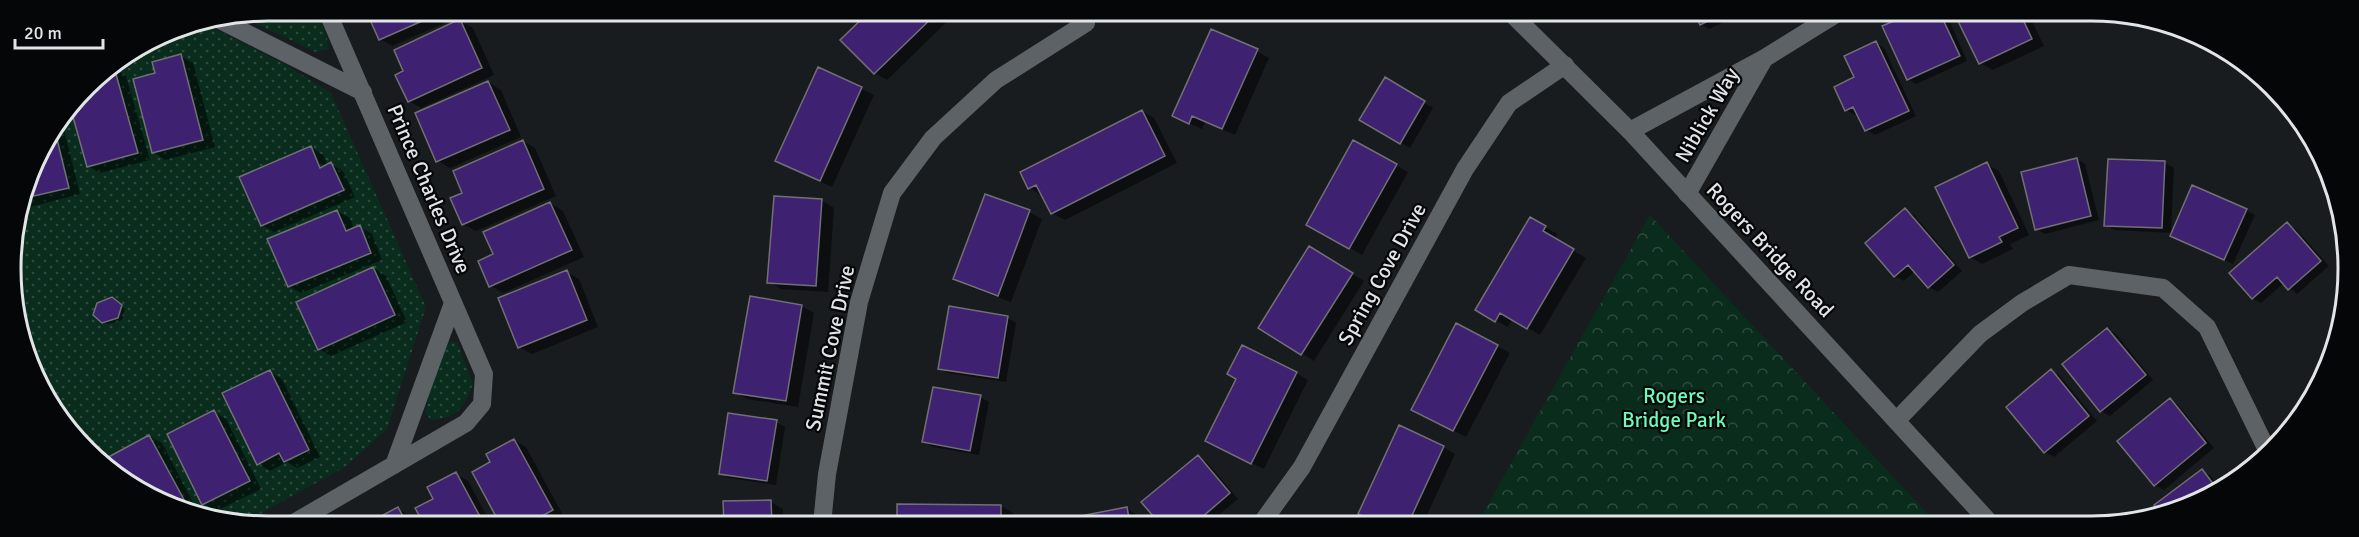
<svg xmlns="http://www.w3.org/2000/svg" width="2359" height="537" font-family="Signika,sans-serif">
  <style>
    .grass { fill: url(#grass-dots) }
    .park { fill: url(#park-crowns) }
    .shadow { fill: #0007 }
    .building { fill: #3e2271; stroke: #717075; stroke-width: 1.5 }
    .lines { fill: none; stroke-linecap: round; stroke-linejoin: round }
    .minor { stroke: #5d6266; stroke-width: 18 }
    .tertiary { stroke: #5d6266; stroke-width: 18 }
    .labels { text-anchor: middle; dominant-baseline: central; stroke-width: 4.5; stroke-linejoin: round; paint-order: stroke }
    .street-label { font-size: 21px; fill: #e2e5e7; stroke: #050607 }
    .park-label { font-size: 21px; fill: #6afdba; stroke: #050607 }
    .rim { fill: none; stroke: #e2e5e7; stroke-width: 3 }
  </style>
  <defs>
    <pattern id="grass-dots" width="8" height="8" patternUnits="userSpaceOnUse" patternTransform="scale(1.5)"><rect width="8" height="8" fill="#092c1d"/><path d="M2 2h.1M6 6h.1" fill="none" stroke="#2d4a3e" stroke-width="1.8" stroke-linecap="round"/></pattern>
    <pattern id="park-crowns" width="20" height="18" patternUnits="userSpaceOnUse" patternTransform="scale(1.5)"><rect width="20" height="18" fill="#092c1d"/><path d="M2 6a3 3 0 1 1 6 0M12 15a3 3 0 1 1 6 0" fill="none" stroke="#2d4a3e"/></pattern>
  </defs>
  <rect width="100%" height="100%" fill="#181c1f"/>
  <!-- grass -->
  <path class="grass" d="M 269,11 L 314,11 C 322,22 328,35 328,49 L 316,52 L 240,16 Z
    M 204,23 L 286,65 L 331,93 L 426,307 L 387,429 L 345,467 L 241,524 L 234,524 L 140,492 L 64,426 L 24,351 L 11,251 L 37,154 L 98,75 L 170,30 Z
    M 450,341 L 457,342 L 473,384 C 463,408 459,418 431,420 L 425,412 L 442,352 Z"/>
  <!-- park -->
  <path class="park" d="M 1650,215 L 1937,524 L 1477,524 Z"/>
  <!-- shadow -->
  <path class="shadow" d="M 375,11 L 472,11 L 392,46 L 380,39 L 369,14 Z
    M 872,11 L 958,11 L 887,80 L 875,73 Z
    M 1203,12 L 1233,12 L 1216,20 Z
    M 1695,12 L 1746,12 L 1709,29 L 1701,24 Z
    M 1916,13 L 1946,13 L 1967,61 L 1916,84 L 1908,79 L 1884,27 Z
    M 1956,13 L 2028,13 L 2044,46 L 1993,70 L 1980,63 Z
    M 2034,13 L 2057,13 L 2044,19 Z
    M 460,21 L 473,28 L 494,75 L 421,108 L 409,101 Z
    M 1876,43 L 1884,48 L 1916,116 L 1875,135 L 1866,130 L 1858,113 L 1855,115 L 1846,110 L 1856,78 Z
    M 1257,51 L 1269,58 L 1235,135 L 1205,122 L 1202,129 L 1186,122 Z
    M 181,56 L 193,63 L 215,147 L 165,160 L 153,152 Z
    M 114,69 L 126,76 L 150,160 L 100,173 L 88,166 L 72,109 L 98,75 Z
    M 818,69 L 874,95 L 832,187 L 777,161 Z
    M 1385,80 L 1433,108 L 1410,148 L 1361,119 Z
    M 488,82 L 501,90 L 521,137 L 450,168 L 438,161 Z
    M 1142,111 L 1154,118 L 1177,163 L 1065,220 L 1052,213 L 1041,195 L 1029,188 Z
    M 62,122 L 80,194 L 30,207 L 24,203 L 37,154 Z
    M 523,141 L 535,148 L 556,196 L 476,231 L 463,224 L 464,194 Z
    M 1353,142 L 1408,172 L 1362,255 L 1308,224 Z
    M 311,147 L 323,155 L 328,166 L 331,164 L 343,171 L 355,197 L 274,232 L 262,225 Z
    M 2077,159 L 2085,164 L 2099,220 L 2045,234 L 2036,229 Z
    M 2109,160 L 2165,163 L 2174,168 L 2171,233 L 2115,230 L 2106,225 Z
    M 1986,164 L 1999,171 L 2029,235 L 2010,244 L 2013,249 L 1982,264 L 1970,257 Z
    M 986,196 L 1029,212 L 1042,219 L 1011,302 L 967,286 L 955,279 Z
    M 821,200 L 834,208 L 828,292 L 781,289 L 769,282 Z
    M 550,203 L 563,211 L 584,257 L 503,293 L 491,286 L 495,255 Z
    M 1905,210 L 1914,215 L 1962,271 L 1938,292 L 1929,287 L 1915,271 L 1904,281 L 1895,276 Z
    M 2246,210 L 2255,215 L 2233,264 L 2180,240 Z
    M 337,211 L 350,218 L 354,229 L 360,227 L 372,234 L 382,260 L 301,293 L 289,286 Z
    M 1531,219 L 1557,234 L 1554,240 L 1586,258 L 1540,335 L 1512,319 L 1508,327 L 1477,310 Z
    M 2287,224 L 2296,229 L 2329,266 L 2297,294 L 2284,283 L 2261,303 L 2252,298 Z
    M 1322,255 L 1364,281 L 1314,361 L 1260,328 Z
    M 373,268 L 386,276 L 407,322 L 331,356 L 319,349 Z
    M 567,272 L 579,279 L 598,327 L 532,354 L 519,347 Z
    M 116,302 L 125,309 L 122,320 L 108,324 L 103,322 Z
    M 802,306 L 814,313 L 798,407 L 747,399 L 735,392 Z
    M 1008,318 L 1016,323 L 1006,382 L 948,373 L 940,368 Z
    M 1457,325 L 1510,353 L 1466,437 L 1425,416 Z
    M 2107,329 L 2116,334 L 2153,380 L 2110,416 L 2101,411 Z
    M 2051,371 L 2060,376 L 2097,421 L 2054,457 L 2045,452 Z
    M 269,372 L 282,379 L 320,457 L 297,468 L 287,462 L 270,471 L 258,463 Z
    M 1296,373 L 1308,380 L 1264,469 L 1219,448 L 1238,379 Z
    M 2315,393 L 2305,406 L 2303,403 Z
    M 980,397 L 989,402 L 979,455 L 933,447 L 924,442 Z
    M 2170,400 L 2178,405 L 2214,448 L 2164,490 L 2155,485 Z
    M 214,412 L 226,419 L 261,489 L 216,511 L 204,504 L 169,435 Z
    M 776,422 L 785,427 L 776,485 L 729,478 L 720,473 Z
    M 149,436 L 162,443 L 198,512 L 140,492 L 104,461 Z
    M 514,440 L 526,447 L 564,517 L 552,524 L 502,524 L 474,473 L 492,463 Z
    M 1443,447 L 1455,454 L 1423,524 L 1380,524 L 1360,514 Z
    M 1198,457 L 1207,462 L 1238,499 L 1208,524 L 1162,524 L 1144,502 Z
    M 2202,471 L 2211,476 L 2220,488 L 2204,500 L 2162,513 L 2156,505 Z
    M 456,474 L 468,481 L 491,524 L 425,524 L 417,509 L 435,499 Z
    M 771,502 L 783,509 L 783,524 L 725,524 L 725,503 Z
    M 899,505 L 1001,506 L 1013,513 L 1013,524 L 898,524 Z
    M 398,509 L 410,516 L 414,524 L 373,524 L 372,523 Z
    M 1127,509 L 1139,516 L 1141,524 L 1047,524 Z"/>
  <!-- building -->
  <path class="building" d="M 372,11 L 445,11 L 379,40 L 367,13 Z
    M 870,11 L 939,11 L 874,74 L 840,40 Z
    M 1694,12 L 1727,12 L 1700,25 Z
    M 1913,13 L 1940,13 L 1960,56 L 1907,80 L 1882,26 Z
    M 1954,13 L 2020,13 L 2032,39 L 1979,64 Z
    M 460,19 L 482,68 L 408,102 L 395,75 L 403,71 L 394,50 Z
    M 1211,29 L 1258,49 L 1222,129 L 1192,116 L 1189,124 L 1172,116 Z
    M 1876,41 L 1909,111 L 1865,131 L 1853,107 L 1845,111 L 1834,87 L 1854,77 L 1844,56 Z
    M 181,54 L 203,140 L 152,153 L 133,79 L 155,73 L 152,62 Z
    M 114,67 L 138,153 L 87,167 L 71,110 L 98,75 Z
    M 818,67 L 862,87 L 820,181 L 775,161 Z
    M 1385,77 L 1425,101 L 1400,144 L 1359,120 Z
    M 488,81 L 510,130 L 436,162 L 415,113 Z
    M 1142,110 L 1165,156 L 1051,214 L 1036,185 L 1028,189 L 1020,172 Z
    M 55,131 L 69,188 L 25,198 L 37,154 Z
    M 523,140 L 544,189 L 462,225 L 450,198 L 462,193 L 453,171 Z
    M 1353,140 L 1397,164 L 1349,249 L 1306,225 Z
    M 311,146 L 320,168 L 331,162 L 344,190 L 261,226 L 239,177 Z
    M 2077,158 L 2091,216 L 2035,230 L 2021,172 Z
    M 2108,159 L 2165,161 L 2162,228 L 2104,226 Z
    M 1987,162 L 2018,228 L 1999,237 L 2002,242 L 1969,258 L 1935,187 Z
    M 2192,185 L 2247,209 L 2224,260 L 2170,236 Z
    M 985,194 L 1030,210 L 998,296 L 953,279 Z
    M 774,196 L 822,199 L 816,286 L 767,283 Z
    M 550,202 L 572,250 L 489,287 L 478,261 L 493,254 L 483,232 Z
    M 1905,208 L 1954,265 L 1928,288 L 1908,265 L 1894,277 L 1865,243 Z
    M 337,210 L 346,231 L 360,225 L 371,253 L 288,287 L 267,239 Z
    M 1530,217 L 1546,226 L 1543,231 L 1574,249 L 1527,329 L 1500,313 L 1495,322 L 1475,310 Z
    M 2287,222 L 2321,261 L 2288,290 L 2277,277 L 2252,299 L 2229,273 Z
    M 1309,246 L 1353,273 L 1301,355 L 1258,328 Z
    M 373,267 L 395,315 L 318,350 L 296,302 Z
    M 567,270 L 587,320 L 518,348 L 498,298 Z
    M 750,296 L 802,305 L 786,401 L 733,393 Z
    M 112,297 L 122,305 L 118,318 L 102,323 L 93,315 L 97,303 Z
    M 949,306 L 1008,316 L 998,378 L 938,369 Z
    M 1456,323 L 1498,345 L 1453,431 L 1411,410 Z
    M 2107,328 L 2146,375 L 2100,412 L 2062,364 Z
    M 1242,345 L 1297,372 L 1251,464 L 1205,441 L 1236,379 L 1227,374 Z
    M 2051,369 L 2089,416 L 2044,453 L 2006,407 Z
    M 270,370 L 309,450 L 284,462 L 279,453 L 257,465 L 222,393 Z
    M 933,387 L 981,395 L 970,451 L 922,442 Z
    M 2170,398 L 2206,443 L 2154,486 L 2117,441 Z
    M 214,410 L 250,481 L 202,505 L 167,434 Z
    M 728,413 L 777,420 L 767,481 L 719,474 Z
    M 1399,425 L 1444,446 L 1408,524 L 1380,524 L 1358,514 Z
    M 149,435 L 189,509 L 140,492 L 103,460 Z
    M 514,439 L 553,510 L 528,524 L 500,524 L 472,472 L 490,462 L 486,454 Z
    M 1198,455 L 1230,493 L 1194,524 L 1160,524 L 1141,502 Z
    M 2202,469 L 2218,490 L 2204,500 L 2161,513 L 2154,505 Z
    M 456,472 L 484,524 L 424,524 L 415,508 L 433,499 L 427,487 Z
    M 771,500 L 772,524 L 724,524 L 723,501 Z
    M 897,504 L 1001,505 L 1001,524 L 897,524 Z
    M 398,507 L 407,524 L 371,524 L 370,522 Z
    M 1127,507 L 1130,524 L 1039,524 Z"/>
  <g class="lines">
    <!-- minor -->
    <path class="minor" d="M 220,20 L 363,92
      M 1630,131 L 1765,58 L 1839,12
      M 1687,194 L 1764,59
      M 1897,420 L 1980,334 L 2022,303 L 2069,275 L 2163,288 L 2207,327 L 2269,454
      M 394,465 L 453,303
      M 292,524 L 466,423 L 482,404 L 484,374 L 327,11
      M 822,524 L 827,474 L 859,302 L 892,193 L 933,138 L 996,80 L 1086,23
      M 1261,524 L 1302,467 L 1465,169 L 1509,103 L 1565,65"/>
    <!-- tertiary -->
    <path class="tertiary" d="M 1510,12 L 1630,131 L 1991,524"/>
  </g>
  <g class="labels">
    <!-- street labels -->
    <g class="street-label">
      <text transform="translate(1707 115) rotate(-60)">Niblick Way</text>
      <text transform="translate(429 189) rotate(67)">Prince Charles Drive</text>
      <text transform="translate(1770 250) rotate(47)">Rogers Bridge Road</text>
      <text transform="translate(1382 274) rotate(-61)">Spring Cove Drive</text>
      <text transform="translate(830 348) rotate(-78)">Summit Cove Drive</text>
    </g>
    <!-- park labels -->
    <g class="park-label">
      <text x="1674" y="396">Rogers<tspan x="1674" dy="24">Bridge Park</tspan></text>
    </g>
  </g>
  <!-- crop -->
  <path d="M0 0H2359V537H0ZM268 21H2091A247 247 0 0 1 2338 268V269A247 247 0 0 1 2091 516H268A247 247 0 0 1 21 269V268A247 247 0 0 1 268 21Z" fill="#050607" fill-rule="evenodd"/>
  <path class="rim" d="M268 21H2091A247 247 0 0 1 2338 268V269A247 247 0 0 1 2091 516H268A247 247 0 0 1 21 269V268A247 247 0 0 1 268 21Z"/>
  <!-- scale -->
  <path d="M15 39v9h88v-9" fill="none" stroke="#e2e5e7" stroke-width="3"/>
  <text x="24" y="39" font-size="18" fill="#e2e5e7" stroke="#050607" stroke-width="4.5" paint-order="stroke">20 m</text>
</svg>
